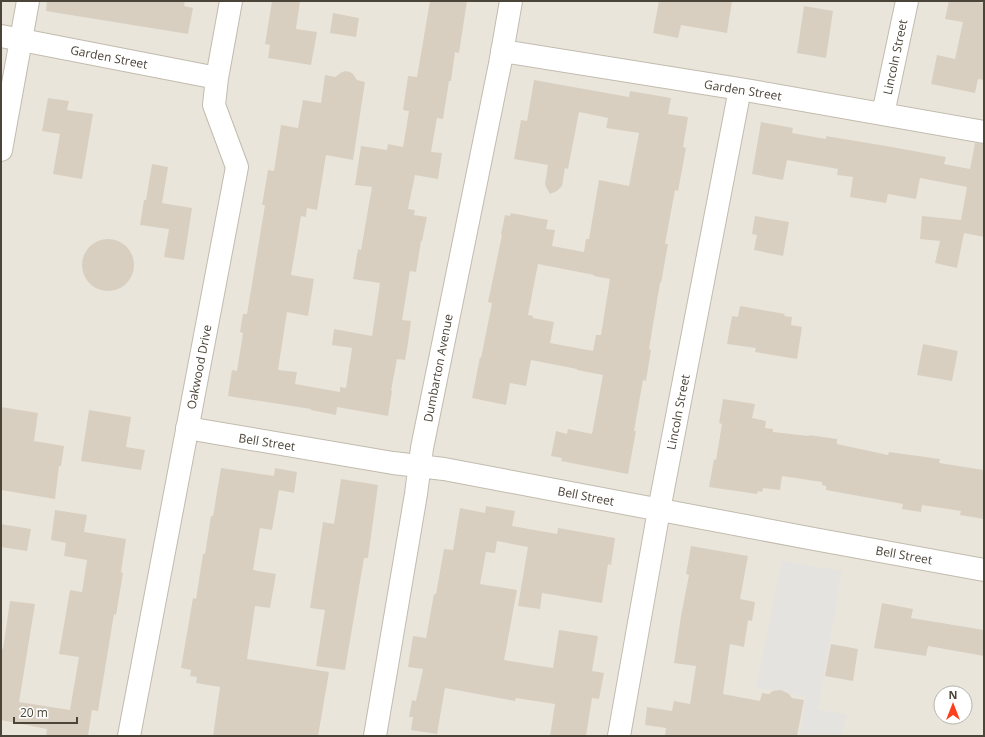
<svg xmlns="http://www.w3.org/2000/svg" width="985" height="737" font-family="'Open Sans',sans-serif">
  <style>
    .residential { fill: #eae5da; fill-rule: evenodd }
    .parking { fill: #e5e3e0 }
    .building { fill: #d8cfc1; fill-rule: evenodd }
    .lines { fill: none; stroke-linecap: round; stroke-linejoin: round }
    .street-casing { stroke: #c2bbae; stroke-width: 24 }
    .street { stroke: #fff; stroke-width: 22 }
    .labels { text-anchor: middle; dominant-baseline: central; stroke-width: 3.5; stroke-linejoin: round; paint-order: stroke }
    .street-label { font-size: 12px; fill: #4b4439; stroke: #fff }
  </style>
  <rect width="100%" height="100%" fill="#f6f3ec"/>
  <!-- residential -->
  <path class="residential" d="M 1,1 L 984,1 L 984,736 L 1,736 ZM 941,693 L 965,693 L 965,717 L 941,717 Z"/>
  <!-- parking -->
  <path class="parking" d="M 782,561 L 842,571 L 818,710 L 847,714 L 842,736 L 800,736 L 805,697 L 756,687 Z"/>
  <!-- building -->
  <path class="building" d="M 47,1 L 185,1 L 184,6 L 193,8 L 188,34 L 46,11 Z
    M 272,1 L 300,1 L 296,29 L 317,32 L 311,65 L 268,58 L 270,45 L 265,44 Z
    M 430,1 L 467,1 L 459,53 L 455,52 L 451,81 L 449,81 L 443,119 L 437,118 L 431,152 L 442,153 L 438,179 L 415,175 L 408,209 L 415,210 L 414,215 L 427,217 L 422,241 L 421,241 L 416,272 L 410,271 L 402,320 L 411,321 L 408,343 L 405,360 L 397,359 L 391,391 L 392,391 L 388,416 L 337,407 L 336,415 L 311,410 L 311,409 L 228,396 L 232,370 L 237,371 L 243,333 L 240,332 L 243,314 L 247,314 L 265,205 L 262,205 L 268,170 L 274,171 L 281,125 L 298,128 L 303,100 L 321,103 L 325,75 L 335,77 L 342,72 L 346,71 L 350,72 L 353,74 L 357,80 L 365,82 L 353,160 L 326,155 L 317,210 L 307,208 L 306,217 L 301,216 L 291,275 L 314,279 L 308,316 L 287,312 L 278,370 L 297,372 L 295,384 L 340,392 L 340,387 L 346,388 L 352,348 L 332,345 L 334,329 L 372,336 L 380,283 L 353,279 L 358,249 L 361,250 L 372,187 L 355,185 L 361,146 L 387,150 L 388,144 L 403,147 L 409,111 L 403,110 L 408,76 L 417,77 Z
    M 659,1 L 732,1 L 727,33 L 681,25 L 678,38 L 653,33 Z
    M 949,1 L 971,1 L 984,3 L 984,80 L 978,79 L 975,93 L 931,84 L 937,55 L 955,59 L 963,22 L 945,19 Z
    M 804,6 L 833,11 L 826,58 L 797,53 Z
    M 333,13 L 359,18 L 356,37 L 330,33 Z
    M 534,80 L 629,97 L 630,91 L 671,98 L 668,114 L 688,117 L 683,147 L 686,148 L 678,191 L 675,190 L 665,244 L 668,244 L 661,283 L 660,283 L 649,349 L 651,350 L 646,381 L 643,380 L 634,431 L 636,431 L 628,474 L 561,461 L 562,458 L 551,456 L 556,431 L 567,434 L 568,429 L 592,434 L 603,375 L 577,370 L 577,369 L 531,360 L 526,386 L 510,383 L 506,405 L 472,398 L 480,357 L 481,358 L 492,303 L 488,302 L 502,235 L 501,234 L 505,215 L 510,216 L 511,213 L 548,220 L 546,229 L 555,230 L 552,246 L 584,252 L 586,239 L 589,239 L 599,180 L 629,186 L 639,133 L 606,128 L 608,118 L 579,112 L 568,169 L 565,168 L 562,186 L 557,191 L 550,194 L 546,187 L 545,184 L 548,165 L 514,159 L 521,120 L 527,121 ZM 538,264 L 594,275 L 594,276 L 610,279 L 601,335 L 596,335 L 593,351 L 550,343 L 554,322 L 533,318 L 533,316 L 528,315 Z
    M 48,98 L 69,101 L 67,110 L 93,114 L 82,179 L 53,174 L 60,134 L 42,131 Z
    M 761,122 L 793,128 L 792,133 L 826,139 L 826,136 L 892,147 L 946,157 L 944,164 L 970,169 L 975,143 L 984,144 L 984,237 L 964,233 L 957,268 L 935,263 L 940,241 L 920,239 L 922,216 L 961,220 L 967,187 L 920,178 L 916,199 L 888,194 L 886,203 L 850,197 L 853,177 L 837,175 L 838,169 L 787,160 L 783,180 L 752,174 Z
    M 152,164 L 168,167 L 162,203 L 192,208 L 184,260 L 164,257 L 169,229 L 140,225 L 144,200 L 146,200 Z
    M 755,216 L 789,222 L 783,256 L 754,250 L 757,235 L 752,234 Z
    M82 265a26 26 0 1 1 52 0a26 26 0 1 1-52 0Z
    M 740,306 L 785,314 L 784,316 L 792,317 L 791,325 L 802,327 L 797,359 L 755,352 L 756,348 L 727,344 L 732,316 L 738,317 Z
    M 923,344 L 958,351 L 952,381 L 917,375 Z
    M 723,399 L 755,404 L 752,418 L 766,421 L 765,428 L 773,429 L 773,432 L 809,436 L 809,435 L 837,439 L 837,444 L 888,455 L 889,452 L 940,459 L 939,463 L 984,470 L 984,519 L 960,515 L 961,511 L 922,505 L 921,512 L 902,509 L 903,504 L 826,490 L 826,486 L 822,485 L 822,482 L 782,476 L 780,490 L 763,488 L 762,492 L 758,491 L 757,494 L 709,487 L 714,459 L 716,460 L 722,424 L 719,423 Z
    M 1,407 L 38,413 L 34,441 L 64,446 L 61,466 L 59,466 L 55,499 L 1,490 Z
    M 89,410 L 131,417 L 126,447 L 145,450 L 141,470 L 81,461 Z
    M 221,468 L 274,476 L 275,468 L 297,472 L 294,493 L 279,490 L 272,530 L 260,528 L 253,570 L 276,574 L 270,608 L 255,606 L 247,659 L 329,672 L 318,736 L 213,736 L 220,687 L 196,683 L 197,677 L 190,676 L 191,670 L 181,668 L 193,598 L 196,599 L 203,554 L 205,554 L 211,516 L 213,516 Z
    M 341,479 L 378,485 L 368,558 L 364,558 L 345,670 L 316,666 L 325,610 L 310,608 L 323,522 L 334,524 Z
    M 486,506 L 515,511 L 512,526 L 557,534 L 558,528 L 615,538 L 611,565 L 608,564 L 602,603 L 542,593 L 540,609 L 518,606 L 528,547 L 497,541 L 495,553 L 486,552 L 480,584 L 517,590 L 504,660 L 553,668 L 559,630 L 598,636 L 592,671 L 604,673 L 599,699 L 592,698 L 586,736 L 550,736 L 555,704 L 516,698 L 515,701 L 445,688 L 437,734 L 411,730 L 413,717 L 409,717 L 412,700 L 416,701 L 423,669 L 408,667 L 413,636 L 426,638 L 434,594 L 436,594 L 444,549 L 453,550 L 460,508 L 485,513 Z
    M 55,510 L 87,515 L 84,532 L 126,539 L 121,572 L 123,573 L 116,615 L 114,614 L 98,711 L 92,710 L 88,736 L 46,736 L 47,729 L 1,720 L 1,648 L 3,649 L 10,601 L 35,604 L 19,702 L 70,710 L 79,657 L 59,654 L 70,590 L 82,592 L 87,560 L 64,556 L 66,543 L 51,540 Z
    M 1,524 L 31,529 L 27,551 L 1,547 Z
    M 691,546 L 748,556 L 740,599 L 755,602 L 752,621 L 748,620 L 744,647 L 730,644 L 723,694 L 760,701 L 762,693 L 769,694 L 773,691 L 781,690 L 789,694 L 792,698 L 804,700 L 797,736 L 665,736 L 666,728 L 645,725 L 647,707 L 672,711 L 674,701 L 690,704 L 696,666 L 674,663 L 681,616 L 689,575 L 686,574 Z
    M 882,603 L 913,609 L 911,618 L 984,630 L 984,656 L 928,646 L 926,656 L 874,648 Z
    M 831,644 L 858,649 L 853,681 L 825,676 Z"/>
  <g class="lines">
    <!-- street casing -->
    <g class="street-casing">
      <path id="street" d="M 1,36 L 217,78
        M 502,51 L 740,89 L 984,132
        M 883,114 L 907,1
        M 1,150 L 28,1
        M 187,428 L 393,463 L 444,469 L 814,539 L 984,570
        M 129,736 L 237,167 L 214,105 L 217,78 L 231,1
        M 375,736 L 416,494 L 422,448 L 500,64 L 511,1
        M 619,736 L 659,510 L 740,89"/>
    </g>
    <!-- street -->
    <use href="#street" class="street"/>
  </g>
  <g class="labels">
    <!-- street labels -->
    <g class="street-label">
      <text transform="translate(109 57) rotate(11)">Garden Street</text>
      <text transform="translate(895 57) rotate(-78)">Lincoln Street</text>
      <text transform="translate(743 90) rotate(9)">Garden Street</text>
      <text transform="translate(199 367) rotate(-79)">Oakwood Drive</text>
      <text transform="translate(438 368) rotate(-79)">Dumbarton Avenue</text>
      <text transform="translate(678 412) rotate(-79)">Lincoln Street</text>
      <text transform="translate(267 442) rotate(9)">Bell Street</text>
      <text transform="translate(586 496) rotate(11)">Bell Street</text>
      <text transform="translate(904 555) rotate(10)">Bell Street</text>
    </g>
  </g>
  <!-- border -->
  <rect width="985" height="737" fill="none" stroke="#4b4439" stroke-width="4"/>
  <!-- north arrow -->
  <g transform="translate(953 705)"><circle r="19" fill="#ffffff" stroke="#b7b4b0"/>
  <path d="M0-3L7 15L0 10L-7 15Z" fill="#fc3f1d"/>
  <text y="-6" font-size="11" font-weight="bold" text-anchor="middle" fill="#4b4439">N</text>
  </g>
  <!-- scale -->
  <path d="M14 717v6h63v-6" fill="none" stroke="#4b4439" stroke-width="2"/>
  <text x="20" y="717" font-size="12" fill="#4b4439" stroke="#ffffff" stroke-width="3" paint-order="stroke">20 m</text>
</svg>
